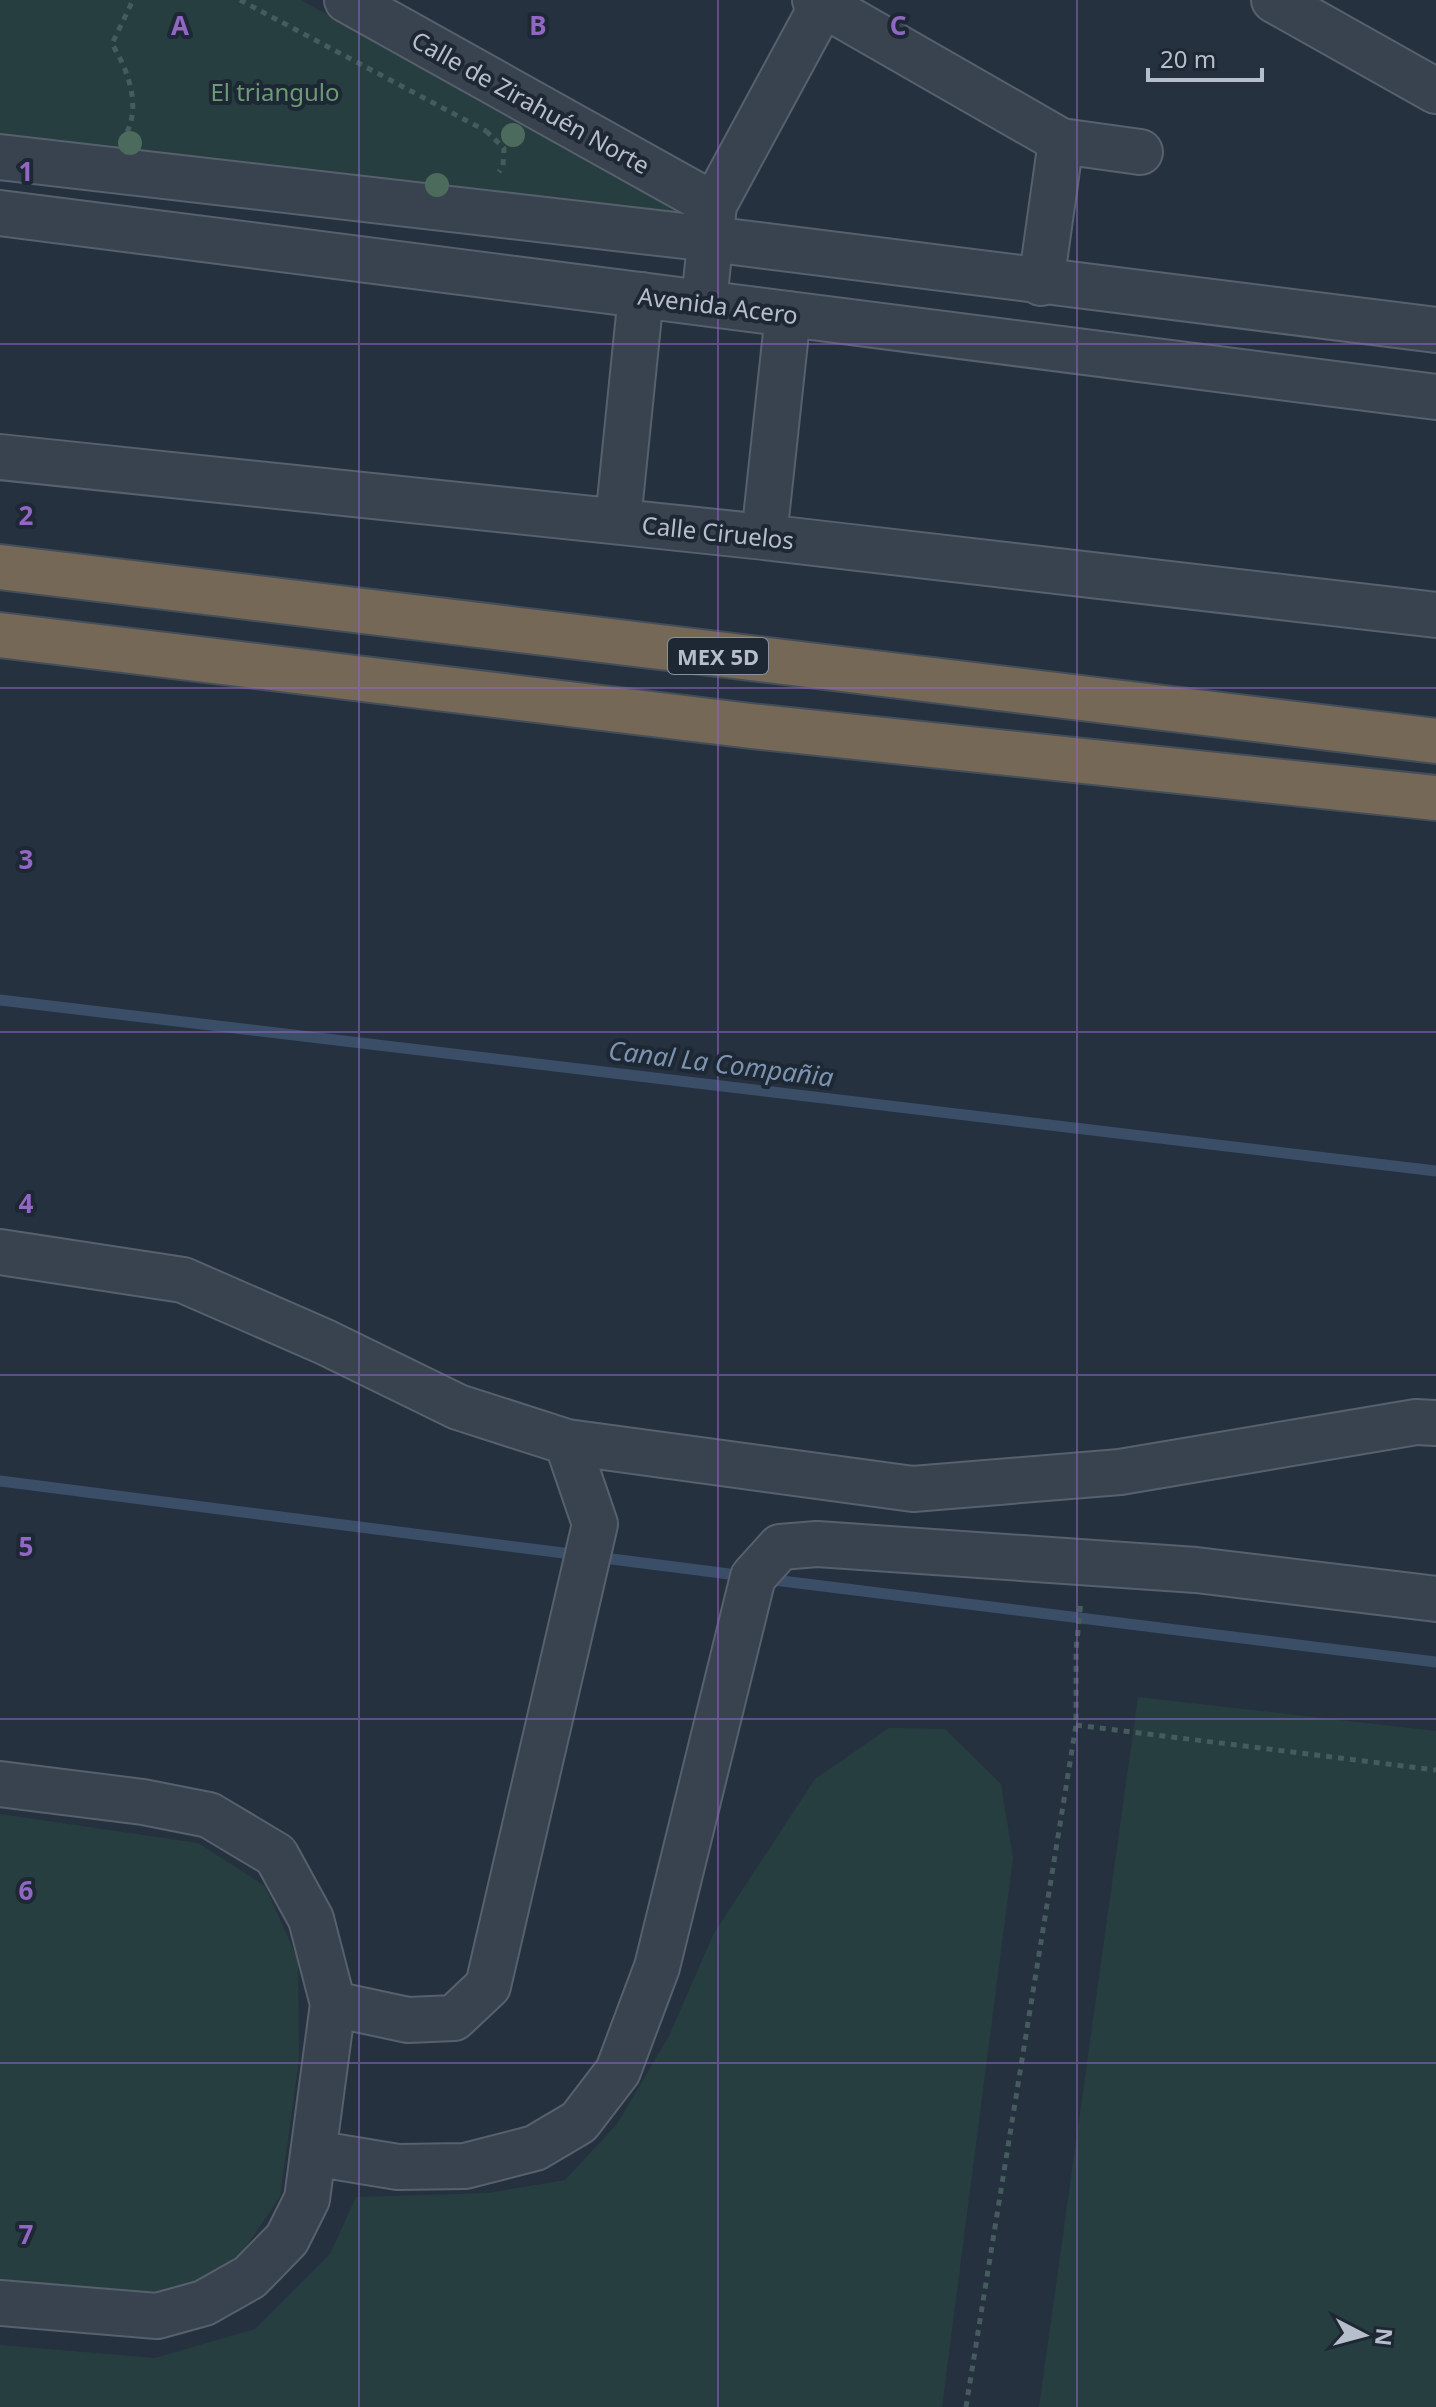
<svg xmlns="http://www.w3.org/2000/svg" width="1436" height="2407" font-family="'Noto Sans',sans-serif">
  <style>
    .green { fill: #273e40 }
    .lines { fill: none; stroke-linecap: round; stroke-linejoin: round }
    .stream { stroke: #3b4e68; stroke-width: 11 }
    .minor-casing { stroke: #57606d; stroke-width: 48 }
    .tertiary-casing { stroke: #57606d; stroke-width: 48 }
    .motorway-casing { stroke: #444d5a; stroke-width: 48 }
    .path { stroke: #455b5d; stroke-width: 5; stroke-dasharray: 6 6; stroke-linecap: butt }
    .minor { stroke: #39424f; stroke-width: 44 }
    .tertiary { stroke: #39424f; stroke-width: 44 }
    .motorway { stroke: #756856; stroke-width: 44 }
    .tree { fill: #4c6b5d }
    .grid { fill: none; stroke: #9266c3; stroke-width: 2; stroke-opacity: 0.55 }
    .labels { text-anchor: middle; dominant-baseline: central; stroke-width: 8; stroke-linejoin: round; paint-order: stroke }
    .shield { fill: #1e2734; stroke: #88919d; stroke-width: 2 }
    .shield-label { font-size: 22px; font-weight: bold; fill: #b5beca }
    .park-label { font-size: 24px; fill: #6c9b76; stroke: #1e2734 }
    .street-label { font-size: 24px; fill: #b5beca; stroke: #1e2734 }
    .water-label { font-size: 26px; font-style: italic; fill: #7d94b1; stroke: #1e2734 }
    .grid-label { font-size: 26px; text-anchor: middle; font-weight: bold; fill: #9266c3; stroke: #1e2734; stroke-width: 8; stroke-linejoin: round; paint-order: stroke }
  </style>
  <rect width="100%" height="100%" fill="#25313f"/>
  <!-- green -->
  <path class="green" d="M 0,0 L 301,0 L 642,189 L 701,229 L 0,149 Z
    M 1138,1697 L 1436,1731 L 1436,2407 L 1039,2407 Z
    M 889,1728 L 945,1729 L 1001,1784 L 1013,1858 L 942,2407 L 0,2407 L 0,2345 L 155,2358 L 255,2329 L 330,2254 L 356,2197 L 488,2193 L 565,2180 L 617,2124 L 669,2036 L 714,1933 L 815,1779 Z
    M 0,1814 L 198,1843 L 265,1886 L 298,1960 L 299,2061 L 280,2197 L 241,2254 L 185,2290 L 107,2294 L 0,2282 Z"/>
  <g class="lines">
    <!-- stream -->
    <path class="stream" d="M 0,1000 L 1436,1171
      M 0,1481 L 579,1555
      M 596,1557 L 745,1576
      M 766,1579 L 1436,1662"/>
    <!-- minor casing -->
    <g class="minor-casing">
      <path id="minor" d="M 347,0 L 714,205
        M 815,0 L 1061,141 L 1140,152
        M 1274,0 L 1436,91
        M 1041,283 L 1061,141
        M 704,302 L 714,205 L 825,0
        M 0,457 L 764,537 L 1436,615
        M 618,521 L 641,295
        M 764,537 L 788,314
        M 0,1252 L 183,1280 L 325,1342 L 458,1407 L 567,1442 L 913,1489 L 1120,1472 L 1416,1422 L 1436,1423
        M 0,1784 L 143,1802 L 209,1815 L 276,1855 L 311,1919 L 333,2004 L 307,2199 L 287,2239 L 250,2277 L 204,2303 L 157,2316 L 0,2303
        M 333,2004 L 408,2020 L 454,2018 L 488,1986 L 595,1524 L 567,1442
        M 313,2153 L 398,2167 L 465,2166 L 535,2148 L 579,2122 L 618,2071 L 657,1967 L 753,1577 L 780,1547 L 817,1544 L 1196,1570 L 1436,1599"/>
    </g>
    <!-- tertiary casing -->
    <g class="tertiary-casing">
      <path id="tertiary" d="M 0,157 L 710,239 L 1436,330
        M 0,213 L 1436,397"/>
    </g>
    <!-- motorway casing -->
    <g class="motorway-casing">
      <path id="motorway" d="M 0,567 L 1436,741
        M 0,635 L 751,726 L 1436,798"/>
    </g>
    <!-- path -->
    <path class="path" d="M 240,0 L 486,131
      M 486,131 L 504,148 L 503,166 L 499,172
      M 127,132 C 141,104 127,68 112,44 L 133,0
      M 1076,1725 L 1436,1770
      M 966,2407 L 1076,1725 L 1076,1650 L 1081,1601"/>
    <!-- minor -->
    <use href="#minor" class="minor"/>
    <!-- tertiary -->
    <use href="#tertiary" class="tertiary"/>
    <!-- motorway -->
    <use href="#motorway" class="motorway"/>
  </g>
  <!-- trees -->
  <g class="tree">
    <circle cx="513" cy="135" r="12"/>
    <circle cx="130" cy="143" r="12"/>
    <circle cx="437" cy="185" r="12"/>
  </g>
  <!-- grid -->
  <path class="grid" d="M 359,0 L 359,2407M 718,0 L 718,2407M 1077,0 L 1077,2407M 0,344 L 1436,344M 0,688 L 1436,688M 0,1032 L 1436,1032M 0,1375 L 1436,1375M 0,1719 L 1436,1719M 0,2063 L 1436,2063"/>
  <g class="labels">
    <!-- shield labels -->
    <rect class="shield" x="668" y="638" width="100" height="36" rx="6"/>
    <g class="shield-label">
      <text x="718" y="656">MEX 5D</text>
    </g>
    <!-- park labels -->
    <g class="park-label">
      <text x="275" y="91">El triangulo</text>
    </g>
    <!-- street labels -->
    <g class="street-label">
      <text transform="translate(531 102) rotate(29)">Calle de Zirahuén Norte</text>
      <text transform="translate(718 305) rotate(7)">Avenida Acero</text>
      <text transform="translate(718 532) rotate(6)">Calle Ciruelos</text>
    </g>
    <!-- water labels -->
    <g class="water-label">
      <text transform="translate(721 1063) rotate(7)">Canal La Compañia</text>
    </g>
  </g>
  <g class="grid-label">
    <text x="180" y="35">A</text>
    <text x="538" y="35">B</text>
    <text x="898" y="35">C</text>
    <text x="26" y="181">1</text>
    <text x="26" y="525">2</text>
    <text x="26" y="869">3</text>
    <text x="26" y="1213">4</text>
    <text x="26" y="1556">5</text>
    <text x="26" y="1900">6</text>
    <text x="26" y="2244">7</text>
  </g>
  <!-- north arrow -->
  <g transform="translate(1364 2335) rotate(96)" stroke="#1e2734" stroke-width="6" paint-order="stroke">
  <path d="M0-6L14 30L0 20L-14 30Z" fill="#b5beca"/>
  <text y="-12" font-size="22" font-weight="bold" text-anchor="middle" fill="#b5beca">N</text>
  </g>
  <!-- scale -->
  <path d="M1148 68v12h114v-12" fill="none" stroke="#b5beca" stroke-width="4"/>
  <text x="1160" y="68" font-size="24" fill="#b5beca" stroke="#1e2734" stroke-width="6" paint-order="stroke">20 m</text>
</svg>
